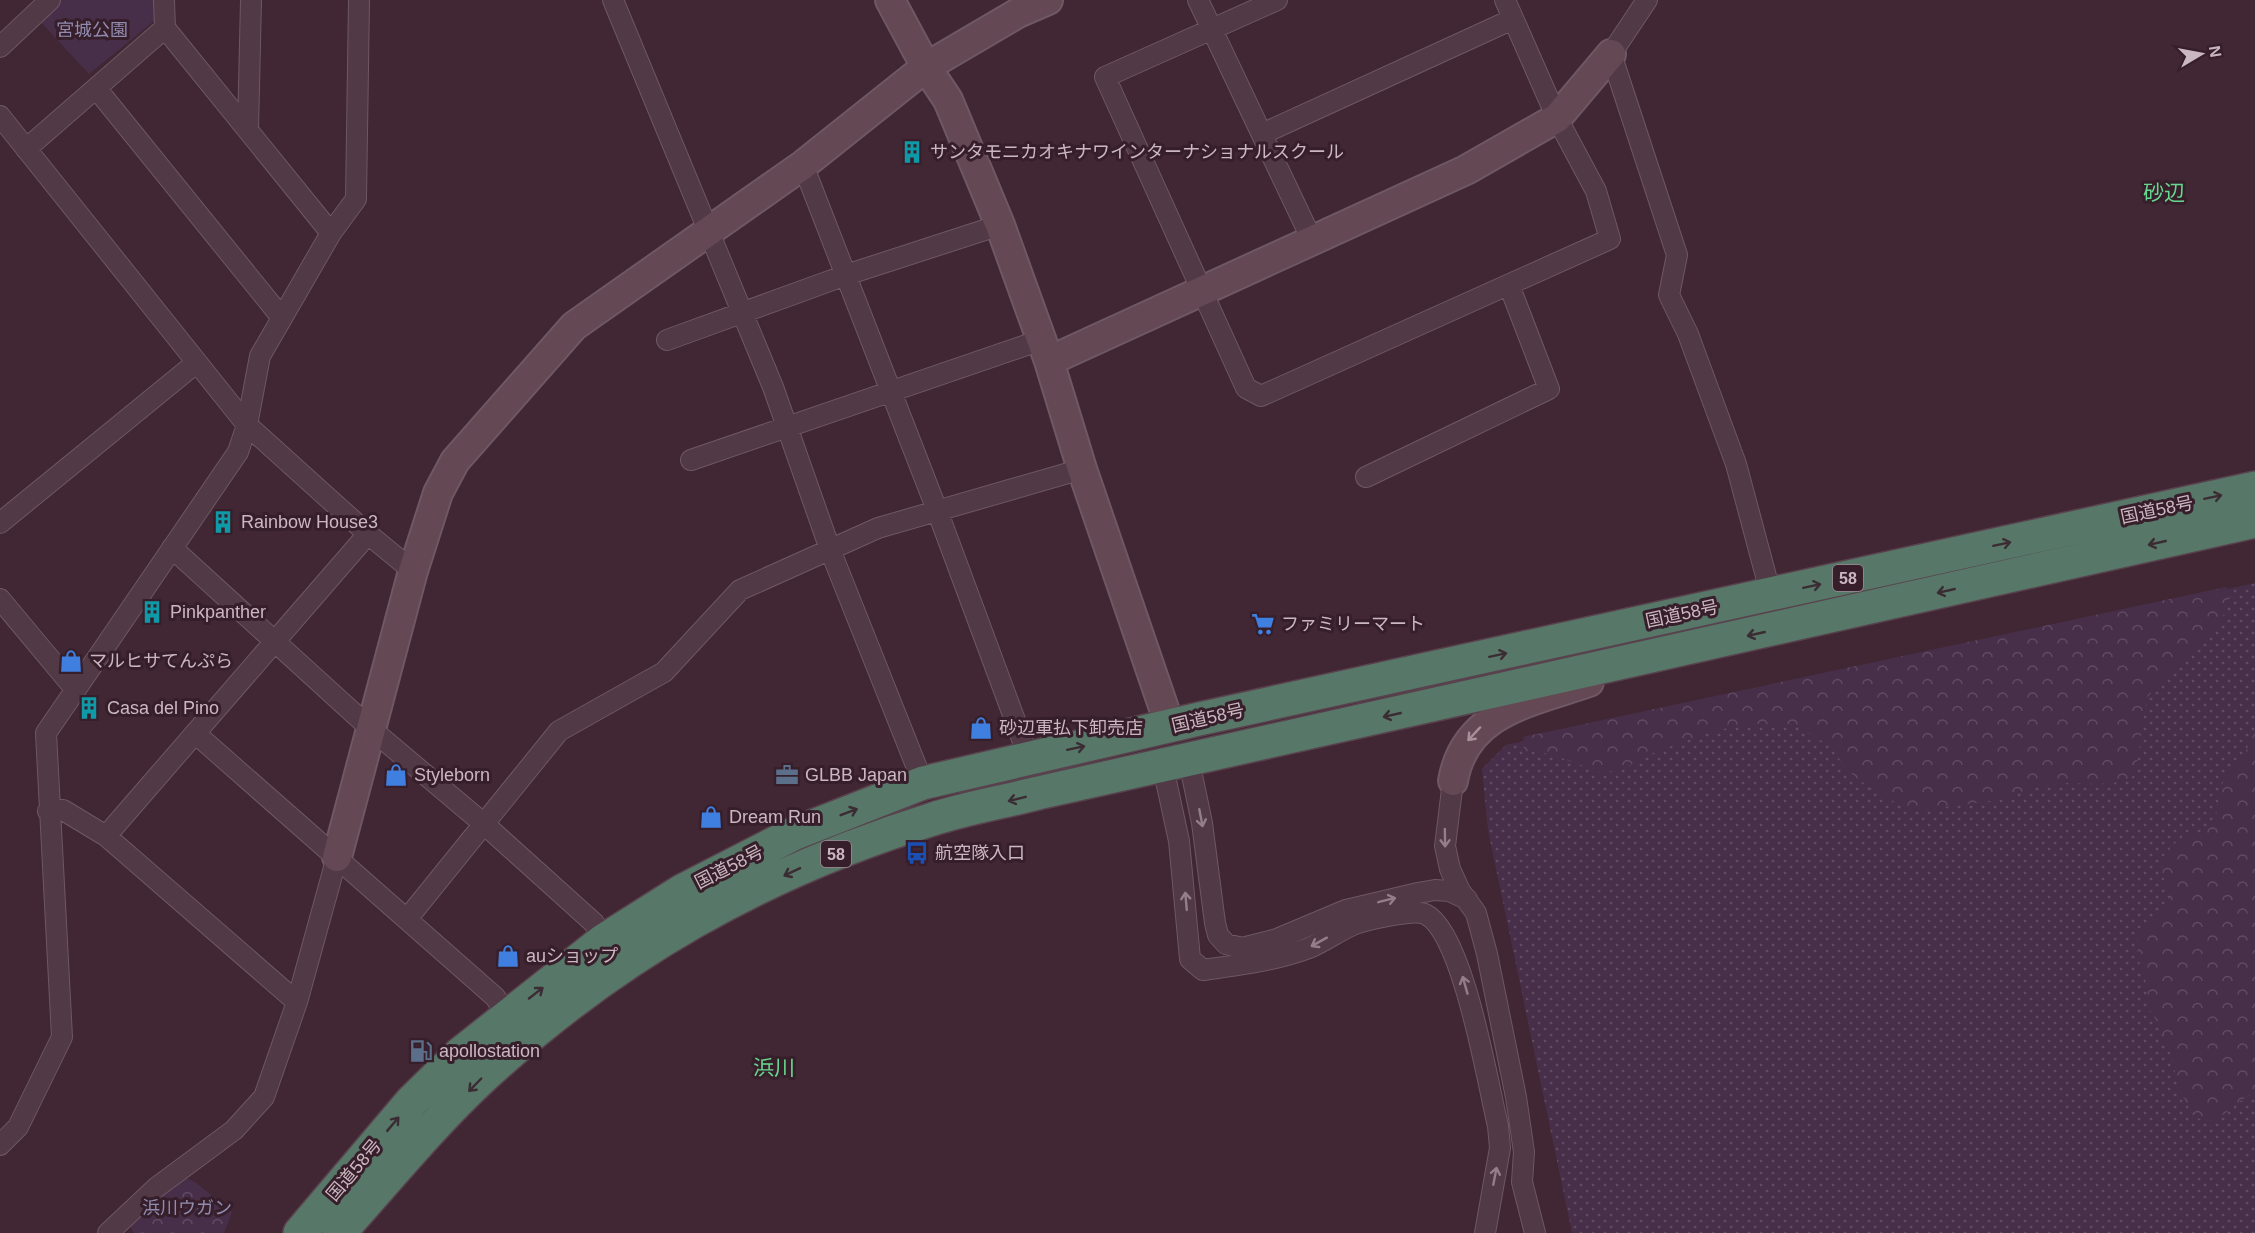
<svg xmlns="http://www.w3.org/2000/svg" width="2255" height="1233" font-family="Helvetica,'Noto Sans JP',sans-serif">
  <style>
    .grass { fill: url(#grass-dots) }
    .forest { fill: url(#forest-crowns) }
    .park { fill: #472f4a }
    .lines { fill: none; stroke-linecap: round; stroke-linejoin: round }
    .street-casing { stroke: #6e5863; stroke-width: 22 }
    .secondary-casing { stroke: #6e5863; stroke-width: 32 }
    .highway-casing { stroke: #58424d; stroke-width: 36 }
    .street { stroke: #513a45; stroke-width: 20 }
    .secondary { stroke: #644854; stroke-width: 28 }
    .highway { stroke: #577768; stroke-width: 33 }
    .oneway { stroke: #3b2c33 }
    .oneway2 { stroke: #a7909a }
    .oneway3 { stroke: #947f89 }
    .labels { text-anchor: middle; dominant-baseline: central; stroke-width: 6; stroke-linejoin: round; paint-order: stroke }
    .shield { fill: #361f2a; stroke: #9e8993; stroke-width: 1.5 }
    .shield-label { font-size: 16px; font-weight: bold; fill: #cbb7c0 }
    .park-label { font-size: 18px; fill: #918bb0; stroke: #361f2a }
    .poi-label { font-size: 18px; fill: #cbb7c0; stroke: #361f2a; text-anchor: start }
    .street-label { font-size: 18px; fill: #cbb7c0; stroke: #361f2a }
    .quarter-label { font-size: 21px; fill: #67d68f; stroke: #361f2a }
  </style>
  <defs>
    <pattern id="grass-dots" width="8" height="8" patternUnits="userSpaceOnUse" patternTransform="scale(1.5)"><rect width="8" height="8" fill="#472f4a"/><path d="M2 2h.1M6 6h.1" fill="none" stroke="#604b62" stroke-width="1.8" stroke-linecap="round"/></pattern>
    <pattern id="forest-crowns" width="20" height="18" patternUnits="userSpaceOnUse" patternTransform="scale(1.5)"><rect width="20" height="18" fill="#472f4a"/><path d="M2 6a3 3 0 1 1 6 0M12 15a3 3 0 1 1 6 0" fill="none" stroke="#604b62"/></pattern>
  </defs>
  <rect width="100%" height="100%" fill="#412633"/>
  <!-- grass -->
  <path class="grass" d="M 2255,583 L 2255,1233 L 1572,1233 L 1488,830 L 1482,769 L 1506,745 Z"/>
  <!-- forest -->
  <path class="forest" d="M 2226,587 L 2231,593 L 2222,619 L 2208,637 L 2168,672 L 2147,698 L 2135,775 L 2122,782 L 2099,784 L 2062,783 L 2030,788 L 2005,799 L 1916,811 L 1879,795 L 1848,771 L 1830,746 L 1794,724 L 1754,724 L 1711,731 L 1643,757 L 1621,771 L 1599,772 L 1551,754 L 1524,751 L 1523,737 Z
    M 2255,733 L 2255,1090 L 2215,1121 L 2195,1118 L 2179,1090 L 2172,1059 L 2161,1028 L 2149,1009 L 2146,983 L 2139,961 L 2138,937 L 2159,912 L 2168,907 L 2171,892 C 2153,867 2164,848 2189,833 L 2199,835 L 2216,822 C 2216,807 2221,779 2231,767 C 2234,764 2239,762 2242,758 C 2248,751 2248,741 2255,733 Z
    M 183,1177 L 195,1182 L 232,1212 L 224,1233 L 134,1233 L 130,1226 Z"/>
  <!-- park -->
  <path class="park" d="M 58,0 L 155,0 L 154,21 L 89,74 L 38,19 Z"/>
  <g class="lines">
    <!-- street casing -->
    <g class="street-casing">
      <path id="street" d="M 164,0 L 165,28 L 331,233
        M 613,0 L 773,387 L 831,552 L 923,783
        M 1198,0 L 1312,240
        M 1277,0 L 1105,77 L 1246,388 L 1261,396 L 1610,239 L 1596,191 L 1557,118 L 1505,0
        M 1647,0 L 1611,54 L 1677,255 L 1669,295 L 1688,334 L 1736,464 L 1771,595
        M 0,47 L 50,0
        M 96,88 L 282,318
        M 0,116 L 247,425 L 368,534 L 413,571
        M 248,130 L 251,0
        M 1262,134 L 1513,19
        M 26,149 L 165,28
        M 803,165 L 937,510 L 1029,758
        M 667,340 L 846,275 L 1000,225
        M 691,460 L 1041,340
        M 1366,477 L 1549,389 L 1509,285
        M 0,523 L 196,363
        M 172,548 L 371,729 L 484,824 L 594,923 L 603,941
        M 0,599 L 75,689
        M 196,734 L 495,997 L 508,1016
        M 1189,761 L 1202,823 L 1215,923 L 1218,935 L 1226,944 L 1242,948 L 1277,939 L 1346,910 L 1418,893 L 1435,890 L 1449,891 L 1467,899
        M 1163,767 L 1179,841 L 1190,959 L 1203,970 C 1238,965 1275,961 1309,948 C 1326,941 1341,929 1358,923 C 1371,919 1414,909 1425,914 C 1463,931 1488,1085 1498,1126 L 1500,1148 L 1485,1233
        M 1453,781 L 1445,846 L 1450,869 L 1460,891 L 1476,913 L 1487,954 L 1516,1097 L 1524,1152 L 1522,1182 L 1535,1233
        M 48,811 L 63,810 L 106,836
        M 407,919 L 559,731 L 664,672 L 740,590 L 878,528 L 1082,469
        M 297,1002 L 106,836 L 368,534
        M 0,1145 L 18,1127 L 62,1037 L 46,733 L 238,452 L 247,425 L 260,356 L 331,233 L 356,199 L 359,0
        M 108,1233 L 157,1187 L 234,1130 L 264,1097 L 297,1002 L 337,857"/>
    </g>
    <!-- secondary casing -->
    <g class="secondary-casing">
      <path id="secondary" d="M 890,0 L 926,67 L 948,100 L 1000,225 L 1049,361 L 1082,469 L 1170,726
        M 1049,361 L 1466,170 L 1557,118 L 1611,54
        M 1453,781 C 1465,711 1532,702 1589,682
        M 337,857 L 413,571 L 438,493 L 455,461 L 574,326 L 803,165 L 926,67 L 1018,13 L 1048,0"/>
    </g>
    <!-- highway casing -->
    <g class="highway-casing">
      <path id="highway" d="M 300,1233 L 412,1101 L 460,1054 L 603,941 L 682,891 L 793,834 L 923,783 L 1199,719 L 2255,488
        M 339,1233 C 386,1181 432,1124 484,1076 C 616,955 761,872 933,819 C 967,808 1003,802 1038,793 L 2255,521"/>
    </g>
    <!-- street -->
    <use href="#street" class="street"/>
    <!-- secondary -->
    <use href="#secondary" class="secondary"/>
    <!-- highway -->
    <use href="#highway" class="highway"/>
  </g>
  <!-- one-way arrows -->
  <defs><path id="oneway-shaft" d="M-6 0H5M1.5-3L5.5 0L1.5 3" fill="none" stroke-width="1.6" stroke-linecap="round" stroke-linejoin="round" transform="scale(1.5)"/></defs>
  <g class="oneway">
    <use href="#oneway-shaft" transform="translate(2213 497) rotate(-12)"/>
    <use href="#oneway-shaft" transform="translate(2157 543) rotate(167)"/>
    <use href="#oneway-shaft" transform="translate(2002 544) rotate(-12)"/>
    <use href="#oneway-shaft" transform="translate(1812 586) rotate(-12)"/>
    <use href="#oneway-shaft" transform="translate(1946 591) rotate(167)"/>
    <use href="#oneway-shaft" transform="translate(1756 634) rotate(167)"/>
    <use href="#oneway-shaft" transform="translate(1498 655) rotate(-12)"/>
    <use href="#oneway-shaft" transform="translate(1392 715) rotate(167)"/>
    <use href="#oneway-shaft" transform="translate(1076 748) rotate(-12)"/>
    <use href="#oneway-shaft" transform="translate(1017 799) rotate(166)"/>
    <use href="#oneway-shaft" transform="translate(849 812) rotate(-21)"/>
    <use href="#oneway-shaft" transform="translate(792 872) rotate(155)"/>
    <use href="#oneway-shaft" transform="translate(536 993) rotate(-38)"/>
    <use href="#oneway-shaft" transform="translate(475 1085) rotate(134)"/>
    <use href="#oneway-shaft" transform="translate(393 1124) rotate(-50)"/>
  </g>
  <use class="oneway2" href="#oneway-shaft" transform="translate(1474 734) rotate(133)"/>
  <g class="oneway3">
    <use href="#oneway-shaft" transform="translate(1201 818) rotate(79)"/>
    <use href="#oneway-shaft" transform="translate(1445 838) rotate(89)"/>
    <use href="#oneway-shaft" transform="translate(1387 900) rotate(-14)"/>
    <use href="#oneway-shaft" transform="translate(1186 901) rotate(-95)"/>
    <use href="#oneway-shaft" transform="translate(1319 942) rotate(151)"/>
    <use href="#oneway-shaft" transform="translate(1465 985) rotate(-106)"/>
    <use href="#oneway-shaft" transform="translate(1495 1176) rotate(-79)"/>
  </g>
  <!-- icons -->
  <defs>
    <g id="building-bare" transform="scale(1.8)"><path d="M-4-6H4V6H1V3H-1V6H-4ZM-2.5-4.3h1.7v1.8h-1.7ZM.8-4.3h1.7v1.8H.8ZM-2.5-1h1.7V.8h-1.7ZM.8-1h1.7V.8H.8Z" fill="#0f9aa8" stroke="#361f2a" stroke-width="2.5" paint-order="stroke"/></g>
    <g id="supermarket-bare" transform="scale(1.8)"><path d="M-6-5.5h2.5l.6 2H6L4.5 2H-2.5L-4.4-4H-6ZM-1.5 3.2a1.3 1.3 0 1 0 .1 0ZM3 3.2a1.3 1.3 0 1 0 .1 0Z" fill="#3f7fe0" stroke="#361f2a" stroke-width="2.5" paint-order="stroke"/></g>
    <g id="shop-bare" transform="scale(1.8)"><path d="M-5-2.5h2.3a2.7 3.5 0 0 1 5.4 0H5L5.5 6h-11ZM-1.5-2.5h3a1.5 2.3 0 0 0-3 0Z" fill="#3f7fe0" stroke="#361f2a" stroke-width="2.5" paint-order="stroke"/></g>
    <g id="office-bare" transform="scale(1.8)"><path d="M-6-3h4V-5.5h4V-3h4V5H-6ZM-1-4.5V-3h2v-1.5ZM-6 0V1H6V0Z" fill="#5c6f8a" stroke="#361f2a" stroke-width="2.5" paint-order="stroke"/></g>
    <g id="bus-bare" transform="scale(1.8)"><path d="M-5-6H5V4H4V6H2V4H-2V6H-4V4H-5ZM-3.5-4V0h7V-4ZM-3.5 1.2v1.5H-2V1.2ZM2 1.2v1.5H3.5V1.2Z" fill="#1a4fb4" stroke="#361f2a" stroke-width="2.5" paint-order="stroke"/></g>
    <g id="fuel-bare" transform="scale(1.8)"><path d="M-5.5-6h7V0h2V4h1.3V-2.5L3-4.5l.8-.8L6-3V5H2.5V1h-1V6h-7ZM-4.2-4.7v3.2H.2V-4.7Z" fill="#5c6f8a" stroke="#361f2a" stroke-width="2.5" paint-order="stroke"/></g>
  </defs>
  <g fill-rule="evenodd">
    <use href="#building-bare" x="912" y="152"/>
    <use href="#building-bare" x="223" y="522"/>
    <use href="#building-bare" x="152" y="612"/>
    <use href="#supermarket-bare" x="1263" y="624"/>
    <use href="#shop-bare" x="71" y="661"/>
    <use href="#building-bare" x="89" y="708"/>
    <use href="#shop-bare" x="981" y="728"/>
    <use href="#shop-bare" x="396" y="775"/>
    <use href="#office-bare" x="787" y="775"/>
    <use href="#shop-bare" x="711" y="817"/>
    <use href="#bus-bare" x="917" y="853"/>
    <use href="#shop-bare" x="508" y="956"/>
    <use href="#fuel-bare" x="421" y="1051"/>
  </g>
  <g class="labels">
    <!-- shield labels -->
    <g class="shield">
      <rect x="1833" y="565" width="30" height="26" rx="4.5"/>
      <rect x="821" y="841" width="30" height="26" rx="4.5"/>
    </g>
    <g class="shield-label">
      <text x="1848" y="578">58</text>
      <text x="836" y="854">58</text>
    </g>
    <!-- park labels -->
    <g class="park-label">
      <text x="92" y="30">宮城公園</text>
      <text x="187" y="1208">浜川ウガン</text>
    </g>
    <!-- poi labels -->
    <g class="poi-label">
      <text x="930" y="152">サンタモニカオキナワインターナショナルスクール</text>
      <text x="241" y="522">Rainbow House3</text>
      <text x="170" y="612">Pinkpanther</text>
      <text x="1281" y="624">ファミリーマート</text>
      <text x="89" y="661">マルヒサてんぷら</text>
      <text x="107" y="708">Casa del Pino</text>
      <text x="999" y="728">砂辺軍払下卸売店</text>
      <text x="414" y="775">Styleborn</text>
      <text x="805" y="775">GLBB Japan</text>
      <text x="729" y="817">Dream Run</text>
      <text x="935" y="853">航空隊入口</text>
      <text x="526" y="956">auショップ</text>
      <text x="439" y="1051">apollostation</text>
    </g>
    <!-- street labels -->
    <g class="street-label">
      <text transform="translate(2157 510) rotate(-12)">国道58号</text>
      <text transform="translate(1682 614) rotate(-12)">国道58号</text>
      <text transform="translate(1208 718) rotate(-13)">国道58号</text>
      <text transform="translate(729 867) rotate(-27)">国道58号</text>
      <text transform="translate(354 1170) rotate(-50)">国道58号</text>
    </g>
    <!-- quarter labels -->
    <g class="quarter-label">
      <text x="2164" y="192">砂辺</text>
      <text x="774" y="1067">浜川</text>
    </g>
  </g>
  <!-- north arrow -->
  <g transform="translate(2201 54) rotate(80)" stroke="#361f2a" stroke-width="4.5" paint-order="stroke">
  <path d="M0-4.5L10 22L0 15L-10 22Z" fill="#cbb7c0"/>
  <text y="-9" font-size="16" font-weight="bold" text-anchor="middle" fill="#cbb7c0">N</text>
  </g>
</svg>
